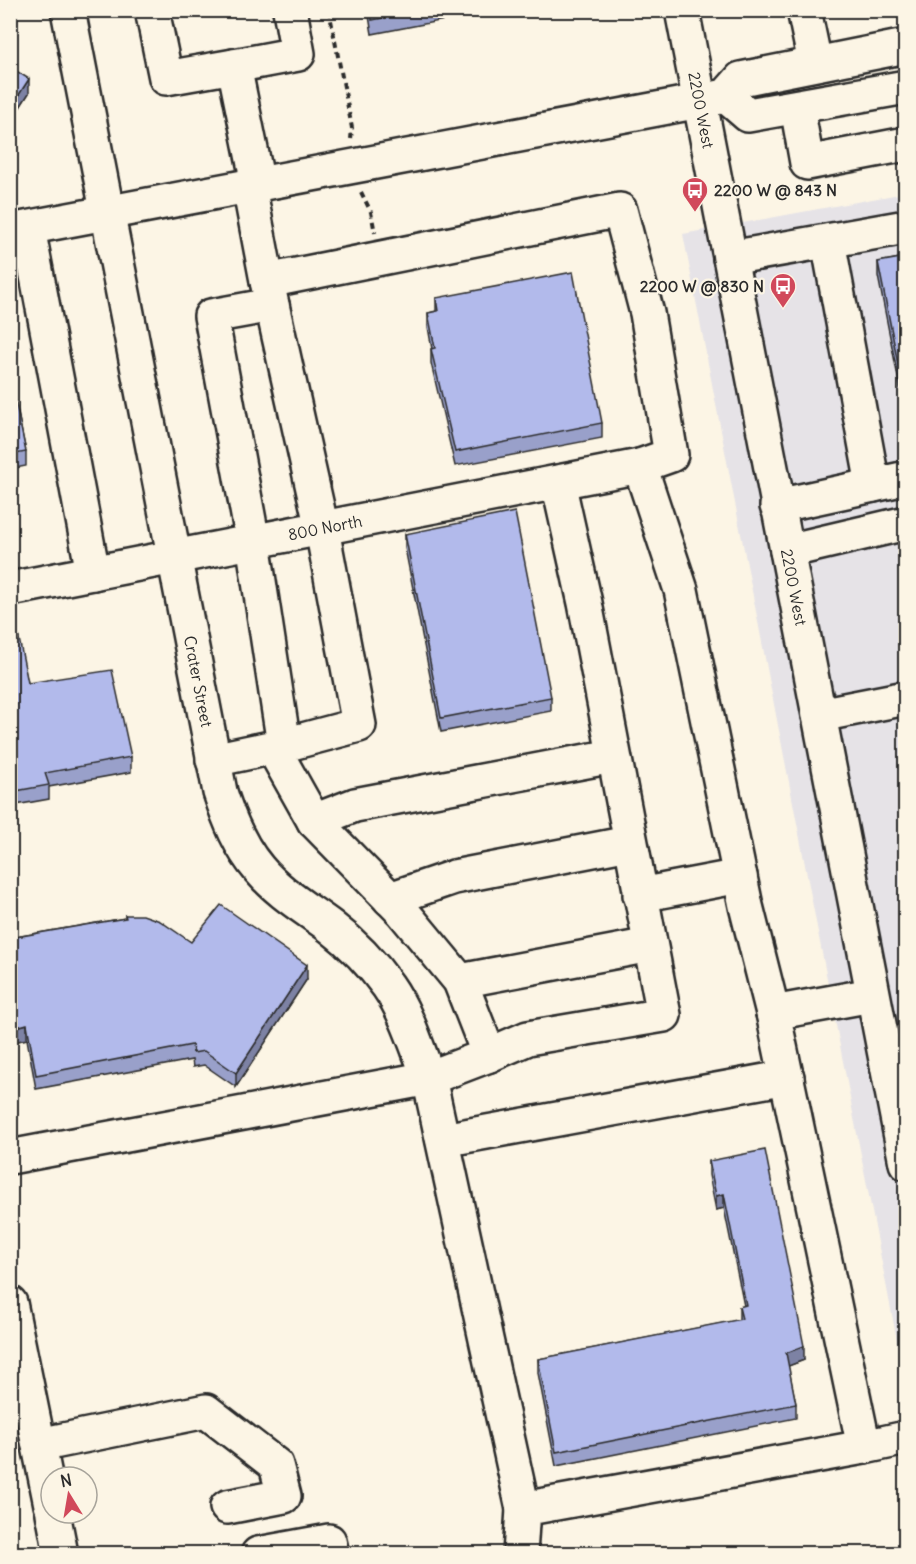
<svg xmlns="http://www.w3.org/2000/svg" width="916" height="1564" font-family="Delius,sans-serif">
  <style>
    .built { fill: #e6e3e7 }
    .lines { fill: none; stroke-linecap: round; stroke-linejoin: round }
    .minor-casing { stroke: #2b2b2b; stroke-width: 38 }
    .path { stroke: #2b2b2b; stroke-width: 4; stroke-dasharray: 6 4.5; stroke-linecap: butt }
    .minor { stroke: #fcf5e5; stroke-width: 33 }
    .wall { fill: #99a0ca; stroke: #2b2b2b; stroke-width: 1.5 }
    .shaded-wall { fill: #7d82a4; stroke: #2b2b2b; stroke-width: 1.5 }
    .building { fill: #b2baeb; stroke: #2b2b2b; stroke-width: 1.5 }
    .labels { text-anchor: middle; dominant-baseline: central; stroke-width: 4.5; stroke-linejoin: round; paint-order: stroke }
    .street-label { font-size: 16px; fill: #2b2b2b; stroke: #fcf5e5 }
    .poi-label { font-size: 16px; font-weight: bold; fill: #2b2b2b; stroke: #fcf5e5; text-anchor: start }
  </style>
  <rect width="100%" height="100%" fill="#fcf5e5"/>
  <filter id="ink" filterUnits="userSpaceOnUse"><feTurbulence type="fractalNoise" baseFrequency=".0167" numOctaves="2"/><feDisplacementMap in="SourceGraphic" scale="12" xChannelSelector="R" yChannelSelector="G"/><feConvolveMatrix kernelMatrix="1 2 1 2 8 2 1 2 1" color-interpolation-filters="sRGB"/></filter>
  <g filter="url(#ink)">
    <!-- built -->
    <path class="built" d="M 905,193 L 905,1382 L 683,234 Z"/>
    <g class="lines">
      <!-- minor casing -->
      <g class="minor-casing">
        <g id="minor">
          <path id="s1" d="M 68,10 L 220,792 C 229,820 240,847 259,869 C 279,893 307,909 331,927 C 352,943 373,965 388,986 C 407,1013 417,1048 429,1078 L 523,1509 L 864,1447"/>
          <path d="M 152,10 L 166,78 L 234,66 L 258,184"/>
          <path id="s2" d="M 682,10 L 906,1163"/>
          <path d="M 804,10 L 815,63"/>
          <path d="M 234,66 L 298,54 L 290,10"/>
          <path d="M 726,96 L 748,115 L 906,87"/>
          <path d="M 797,107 L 807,163 L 906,144"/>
          <path d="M 249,186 L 267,281 L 620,210 L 647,313 L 671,455 L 640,466 L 681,590 L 746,906 L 773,1013"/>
          <path d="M 28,228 L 93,573"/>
          <path d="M 10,231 L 726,96 L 741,79 L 906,46"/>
          <path d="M 828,241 L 873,485"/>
          <path d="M 730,258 L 906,227"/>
          <path d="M 272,305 L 322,529 L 359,725 L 284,745"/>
          <path d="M 777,506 L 906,478"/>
          <path d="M 787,551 L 906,523"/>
          <path id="s3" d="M 10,589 L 640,466"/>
          <path d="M 819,715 L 906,698"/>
          <path d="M 213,760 L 284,745 L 253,542 L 211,316 L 272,305 L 267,281"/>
          <path d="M 314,821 L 355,805 L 613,756"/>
          <path d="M 640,895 L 740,876"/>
          <path d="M 390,899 L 454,877 L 629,843"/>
          <path d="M 460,981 L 650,945"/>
          <path d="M 872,995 L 773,1013 L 864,1447 L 906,1438"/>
          <path d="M 489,1055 L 528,1038 L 664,1015 L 585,603 L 558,482"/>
          <path d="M 443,1140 L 787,1077"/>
          <path d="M 10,1157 L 429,1078 L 489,1055 L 460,981 L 402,911 L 314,821 L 273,748"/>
          <path d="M 10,1303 L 51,1505"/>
          <path d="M 39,1445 L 206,1411 L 276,1465 L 284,1496 L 227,1507"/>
          <path d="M 53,1513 L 61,1554"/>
          <path d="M 258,1554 L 329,1541 L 332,1554"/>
          <path d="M 520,1554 L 523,1509"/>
        </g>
      </g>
      <!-- path -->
      <path class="path" d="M 329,10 L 352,128 L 351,139
        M 361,192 L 371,212 L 375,233"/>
      <!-- minor -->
      <use href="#minor" class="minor"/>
    </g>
    <!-- wall -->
    <path class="wall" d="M 368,10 L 476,10 L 476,14 L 372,34 Z
      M 10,67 L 29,93 L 13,118 L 16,135 L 16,149 L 10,150 Z
      M 906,257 L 906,418 L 878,276 L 878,262 Z
      M 436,298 L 602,423 L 602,438 L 455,466 L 431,363 L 431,349 L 432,349 L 428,327 L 428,313 L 436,311 Z
      M 10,375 L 26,452 L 26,466 L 10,469 Z
      M 405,534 L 551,697 L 551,711 L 441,732 L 405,548 Z
      M 10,605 L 28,683 L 131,757 L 131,772 L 49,787 L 49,799 L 10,806 Z
      M 125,915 L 191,942 L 307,979 L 236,1087 L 204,1065 L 193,1067 L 192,1060 L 36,1089 L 27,1039 L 13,1042 L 10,1030 L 10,938 L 125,918 Z
      M 709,1161 L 804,1360 L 788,1366 L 796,1404 L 796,1418 L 556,1466 L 538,1373 L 538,1359 L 739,1320 L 739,1307 L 744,1306 L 724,1208 L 716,1210 L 709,1175 Z"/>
    <!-- shaded-wall -->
    <path class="shaded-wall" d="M 29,79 L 29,93 L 11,121 L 11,107 Z
      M 307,965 L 307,979 L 236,1087 L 236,1073 Z
      M 27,1024 L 27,1039 L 13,1042 L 13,1028 Z
      M 724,1194 L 724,1208 L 716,1210 L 716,1196 Z
      M 804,1346 L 804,1360 L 786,1367 L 786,1353 Z"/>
    <!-- building -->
    <path class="building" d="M 371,10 L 422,10 L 372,20 Z
      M 10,67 L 29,79 L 11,107 L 16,135 L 10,136 Z
      M 906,257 L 906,404 L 878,262 Z
      M 573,272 L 602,423 L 455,452 L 431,349 L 435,348 L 428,313 L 438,311 L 436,298 Z
      M 10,375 L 26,452 L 10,455 Z
      M 515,512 L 551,697 L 441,718 L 405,534 Z
      M 12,604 L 28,683 L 112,670 L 131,757 L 45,773 L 49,785 L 10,792 L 10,605 Z
      M 221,905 L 307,965 L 236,1073 L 204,1051 L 193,1053 L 192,1045 L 36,1075 L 27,1024 L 13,1028 L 10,1016 L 10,938 L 126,918 L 125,915 L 143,915 L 160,921 L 191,942 Z
      M 765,1150 L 804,1346 L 786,1353 L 796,1404 L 556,1452 L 538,1359 L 742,1319 L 739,1307 L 746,1305 L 724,1194 L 716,1196 L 709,1161 Z"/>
  </g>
  <!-- icons -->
  <defs>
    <g id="bus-pin" transform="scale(1.35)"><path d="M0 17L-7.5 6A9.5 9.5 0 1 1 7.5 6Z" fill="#d1495b" stroke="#fcf5e5"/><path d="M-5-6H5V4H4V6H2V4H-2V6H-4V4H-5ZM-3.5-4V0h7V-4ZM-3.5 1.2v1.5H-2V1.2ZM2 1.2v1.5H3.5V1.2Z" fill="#fff"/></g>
  </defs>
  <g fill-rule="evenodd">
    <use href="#bus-pin" x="695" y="190"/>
    <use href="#bus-pin" x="783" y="286"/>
  </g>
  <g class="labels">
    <!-- street labels -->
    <g class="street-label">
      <text stroke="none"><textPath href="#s2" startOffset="102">2200 West</textPath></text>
      <text stroke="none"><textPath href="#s3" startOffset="321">800 North</textPath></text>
      <text stroke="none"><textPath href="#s2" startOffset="588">2200 West</textPath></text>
      <text stroke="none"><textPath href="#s1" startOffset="684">Crater Street</textPath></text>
    </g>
    <!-- poi labels -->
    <g class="poi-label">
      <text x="714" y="190">2200 W @ 843 N</text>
      <text x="764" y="286" text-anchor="end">2200 W @ 830 N</text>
    </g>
  </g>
  <!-- margin -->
  <rect width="916" height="1564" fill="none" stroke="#fcf5e5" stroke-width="36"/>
  <rect x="18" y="18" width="880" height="1528" fill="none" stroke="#2b2b2b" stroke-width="2" filter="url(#ink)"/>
  <!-- north arrow -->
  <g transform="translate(69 1495) rotate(349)"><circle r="28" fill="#fcf5e5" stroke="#a8a49b" stroke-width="1.5"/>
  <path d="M0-4.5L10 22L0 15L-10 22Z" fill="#d1495b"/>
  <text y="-9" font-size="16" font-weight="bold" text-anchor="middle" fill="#2b2b2b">N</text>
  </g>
</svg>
